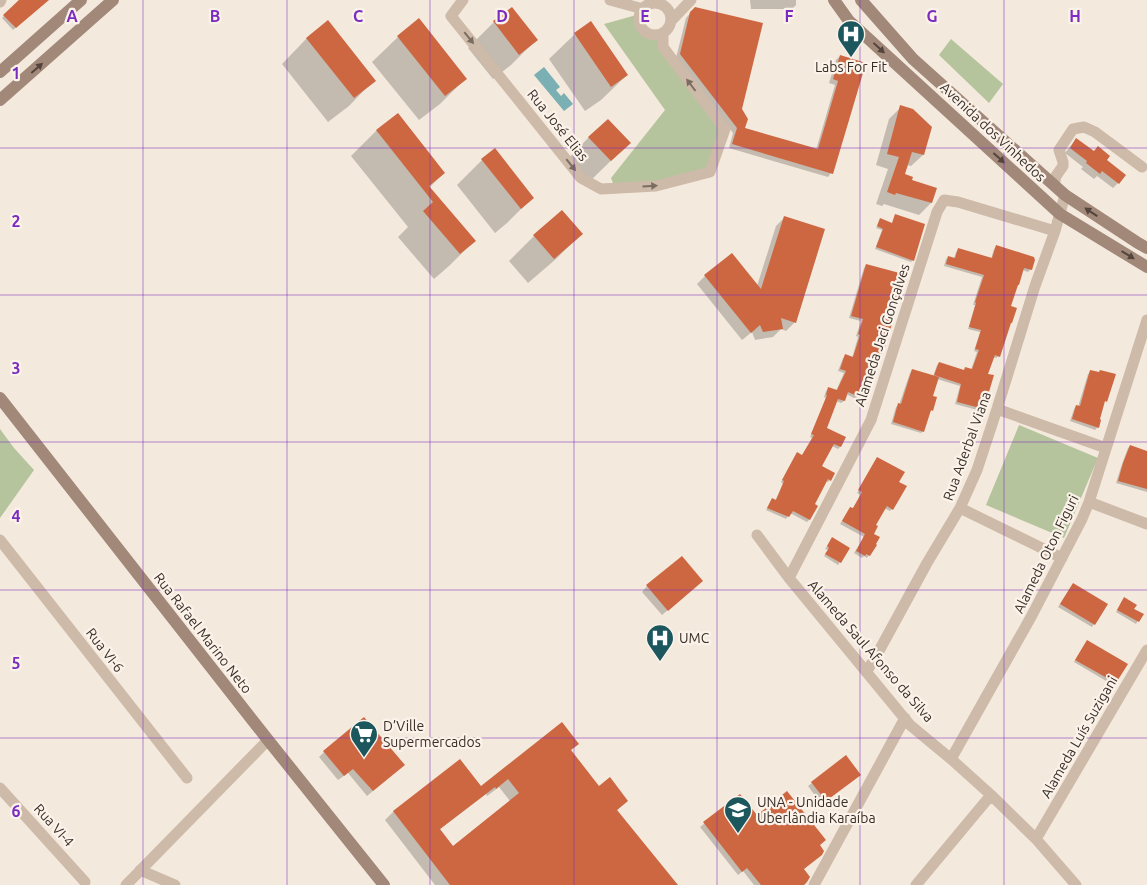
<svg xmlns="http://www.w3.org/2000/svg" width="1147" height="885" font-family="Ubuntu,sans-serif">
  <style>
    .green { fill: #b5c49c }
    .water { fill: #7aafb3 }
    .shadow { fill: #0003; fill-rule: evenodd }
    .building { fill: #cc6742; fill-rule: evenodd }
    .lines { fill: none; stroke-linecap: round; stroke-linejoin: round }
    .street { stroke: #cdbaa8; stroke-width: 11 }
    .secondary { stroke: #a18879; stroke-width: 12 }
    .oneway { fill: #7c6d62 }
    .oneway2 { fill: #53443c }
    .grid { fill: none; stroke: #7b2cbf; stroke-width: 1; stroke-opacity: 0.55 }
    .labels { text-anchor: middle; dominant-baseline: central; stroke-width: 4.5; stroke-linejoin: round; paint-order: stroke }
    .poi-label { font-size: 14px; fill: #392e28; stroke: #fbf3ea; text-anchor: start }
    .street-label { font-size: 14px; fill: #392e28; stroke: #fbf3ea }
    .grid-label { font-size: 16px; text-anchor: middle; font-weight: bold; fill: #7b2cbf; stroke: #fbf3ea; stroke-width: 4.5; stroke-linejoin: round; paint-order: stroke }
  </style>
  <rect width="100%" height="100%" fill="#f4e9dd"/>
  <!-- green -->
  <path class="green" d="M 640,14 C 638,26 645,34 658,34 L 663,47 L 725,129 L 710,172 L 615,188 L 611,178 L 665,110 L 604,24 Z
    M 951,39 L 1003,84 L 989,103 L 939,55 Z
    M 1019,425 L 1098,458 L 1064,538 L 986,505 Z
    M 0,429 L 14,448 L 34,470 L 0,518 Z"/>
  <!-- water -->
  <path class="water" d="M 544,67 L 560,87 L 556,90 L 561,96 L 564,93 L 573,104 L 564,111 L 534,75 Z"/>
  <!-- shadow -->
  <path class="shadow" d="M 19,0 L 40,0 L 43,3 L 13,30 L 2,18 Z
    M 750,0 L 796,0 L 796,5 L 792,9 L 751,9 Z
    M 512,8 L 536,40 L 511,65 L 493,79 L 468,48 L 494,22 Z
    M 695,8 L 740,110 L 744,128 L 816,150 L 835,85 L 829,83 L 836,60 L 840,56 L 831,173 L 828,177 L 729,148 L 733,133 L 676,58 L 686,18 Z
    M 575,34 L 627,75 L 601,100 L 585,111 L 549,59 Z
    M 398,37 L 465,79 L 440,104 L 419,120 L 372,62 Z
    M 307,38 L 374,80 L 349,106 L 328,122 L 282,64 Z
    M 901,107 L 930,128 L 923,155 L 911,166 L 907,165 L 904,175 L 910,181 L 935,189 L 931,203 L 919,215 L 884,204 L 882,206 L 876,204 L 888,169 L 876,165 L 889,119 Z
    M 397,115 L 444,173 L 429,188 L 474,241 L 449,266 L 434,279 L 398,237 L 408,227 L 351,156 L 376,131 Z
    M 589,137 L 629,143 L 585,186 L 564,163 Z
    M 1076,139 L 1105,161 L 1118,183 L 1113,188 L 1097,176 L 1094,179 L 1081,169 L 1083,167 L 1065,153 Z
    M 482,160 L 532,198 L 507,223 L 495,233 L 457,185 Z
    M 784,218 L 795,322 L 786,331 L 781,329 L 773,337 L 755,340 L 752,332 L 742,340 L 697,284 L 705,276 L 731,255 L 757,286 L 776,226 Z
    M 880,220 L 913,260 L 911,262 L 875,249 L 882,230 L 876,228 Z
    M 581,234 L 556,259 L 528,283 L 509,261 L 534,236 Z
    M 996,247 L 1031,269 L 1028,272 L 1022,270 L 1010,307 L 999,356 L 996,358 L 993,357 L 987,375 L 983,408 L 981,411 L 955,404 L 960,386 L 937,379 L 932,396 L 932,410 L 929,413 L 923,431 L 921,433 L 891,424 L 896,407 L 899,405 L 910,373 L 912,370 L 933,377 L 937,365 L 939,363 L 963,371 L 971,370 L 977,352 L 974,351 L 980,332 L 968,329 L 975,305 L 973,305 L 982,277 L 944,266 L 946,259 L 949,257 L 954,259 L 956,252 L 958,250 L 991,259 L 994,249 Z
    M 866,265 L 900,292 L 899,294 L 871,385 L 865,399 L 862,402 L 846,394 L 844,401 L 841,403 L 836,401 L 825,429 L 844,438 L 840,447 L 838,449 L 832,446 L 820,466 L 830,480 L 828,482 L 826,481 L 813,505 L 809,520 L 807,522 L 790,513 L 786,519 L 766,510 L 772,500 L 775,501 L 783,484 L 781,482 L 795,456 L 802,456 L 812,438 L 810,437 L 826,398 L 824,397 L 826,391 L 828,389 L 836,391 L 844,373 L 838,371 L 843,358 L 845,356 L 852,358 L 858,337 L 856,336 L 861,321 L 849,318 L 864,268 Z
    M 1091,371 L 1105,401 L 1103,403 L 1098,427 L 1095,430 L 1070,421 L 1074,409 L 1076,406 L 1078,407 L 1088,374 Z
    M 1130,446 L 1147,452 L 1147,492 L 1116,483 L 1121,467 L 1128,448 Z
    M 877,458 L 898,483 L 892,509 L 890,511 L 884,508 L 874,525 L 872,534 L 869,555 L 867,558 L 864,556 L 862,558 L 854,553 L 864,537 L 840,524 L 848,511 L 850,508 L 852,510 L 861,495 L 857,493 Z
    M 832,539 L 840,562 L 838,565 L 824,556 L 828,550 L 825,549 Z
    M 1073,584 L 1094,624 L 1092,627 L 1058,607 Z
    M 647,586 L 696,586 L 662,615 L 642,592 Z
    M 1122,601 L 1142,614 L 1136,624 L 1116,612 Z
    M 1085,644 L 1126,664 L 1113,685 L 1074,662 Z
    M 570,751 L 599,787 L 627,801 L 616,811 L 676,885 L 435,885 L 385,820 L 393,812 L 460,761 L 481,788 ZM 499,787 L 510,801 L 452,847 L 439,830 L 486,794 L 487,796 Z
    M 324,752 L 398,770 L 367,796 L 348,773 L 338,780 L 319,757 Z
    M 855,779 L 821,804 L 808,786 L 812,783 Z
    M 740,796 L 757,817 L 818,846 L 802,870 L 803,885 L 754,885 L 743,871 L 738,875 L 700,827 Z"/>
  <!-- building -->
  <path class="building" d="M 19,0 L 49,0 L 16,28 L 3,15 Z
    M 512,7 L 538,40 L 519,55 L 493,21 Z
    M 695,7 L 763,23 L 742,109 L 748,119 L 745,128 L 818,149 L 838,81 L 833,79 L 840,55 L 866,63 L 833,174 L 732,144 L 737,128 L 680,54 L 690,12 Z
    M 419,18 L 467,79 L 445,96 L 397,36 Z
    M 328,20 L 376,81 L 354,98 L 306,38 Z
    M 591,21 L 628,75 L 611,87 L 574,33 Z
    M 900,105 L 913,109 L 932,127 L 924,155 L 912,152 L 905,174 L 913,177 L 912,180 L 937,188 L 932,203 L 896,193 L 895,195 L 887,192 L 899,157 L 887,154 Z
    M 398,113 L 445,173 L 429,186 L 476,241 L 460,254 L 423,211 L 433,202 L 376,130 Z
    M 608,119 L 631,143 L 611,161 L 588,137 Z
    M 1076,138 L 1094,151 L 1098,146 L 1110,156 L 1107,160 L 1126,175 L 1119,184 L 1102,171 L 1100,174 L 1086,163 L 1087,161 L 1070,148 Z
    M 495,148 L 534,198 L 521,209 L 481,159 Z
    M 562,210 L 583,234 L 554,259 L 533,235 Z
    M 895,214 L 925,224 L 914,261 L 876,247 L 883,229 L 877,226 L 880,218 L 892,223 Z
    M 784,216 L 825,229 L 796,323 L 781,318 L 783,329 L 763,332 L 760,325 L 751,333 L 704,275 L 732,253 L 761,289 Z
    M 996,245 L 1034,257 L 1035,260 L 1032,270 L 1024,268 L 1019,285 L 1018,285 L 1011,306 L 1017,308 L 1012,323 L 1011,323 L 1000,357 L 995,355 L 988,374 L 994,375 L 984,409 L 957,402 L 961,384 L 934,375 L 939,362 L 964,370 L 965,367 L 972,369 L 979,350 L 975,349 L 981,330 L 969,327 L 976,303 L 975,302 L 984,275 L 946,264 L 948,256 L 955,258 L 958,248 L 992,258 Z
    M 866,264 L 907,275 L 901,293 L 900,292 L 890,331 L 885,347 L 884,347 L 872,386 L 866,400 L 848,392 L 845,401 L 838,399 L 827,428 L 846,437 L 841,447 L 834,444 L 822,466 L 835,473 L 831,481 L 828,479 L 815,504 L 818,506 L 810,520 L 793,511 L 789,517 L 767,508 L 772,498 L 776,500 L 784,481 L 782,480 L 797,452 L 802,455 L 814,435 L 811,434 L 827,395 L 826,395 L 828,387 L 837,390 L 846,371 L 840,369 L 845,354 L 853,357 L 860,335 L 858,334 L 863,319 L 851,316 Z
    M 912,369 L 939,377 L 933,396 L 937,397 L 933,411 L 931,410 L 924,432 L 893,422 L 898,403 L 901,404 Z
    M 1090,370 L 1099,372 L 1100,370 L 1116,374 L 1107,402 L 1105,401 L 1100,419 L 1101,420 L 1099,428 L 1072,419 L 1076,405 L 1080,406 Z
    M 1130,445 L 1147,451 L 1147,489 L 1118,481 L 1123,463 Z
    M 877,457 L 905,472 L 899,482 L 907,486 L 893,510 L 887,506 L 876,525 L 878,526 L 874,534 L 880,537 L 876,544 L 877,545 L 870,556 L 866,554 L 865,556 L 856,551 L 865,534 L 842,521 L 850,507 L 853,508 L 862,492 L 858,490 Z
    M 832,537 L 850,548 L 841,563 L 825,554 L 829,548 L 827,546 Z
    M 682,556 L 703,581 L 668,611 L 646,585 Z
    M 1073,583 L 1108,604 L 1095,625 L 1060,604 Z
    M 1124,597 L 1137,605 L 1134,609 L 1144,614 L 1139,622 L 1117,610 Z
    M 1087,640 L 1128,664 L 1116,683 L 1075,660 Z
    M 364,717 L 405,765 L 373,791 L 353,769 L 344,776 L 323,751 Z
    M 562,722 L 579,744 L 571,750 L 599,786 L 610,777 L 628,801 L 617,810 L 678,885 L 450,885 L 393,811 L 460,759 L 481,786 ZM 508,779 L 519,793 L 453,846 L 440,829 L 495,787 L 496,789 Z
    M 846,755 L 861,775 L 826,801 L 811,782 Z
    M 787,791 L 826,840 L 820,845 L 824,851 L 822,855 L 804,869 L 810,877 L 807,882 L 804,885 L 761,885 L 747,868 L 742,872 L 703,822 L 740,794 L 757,815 Z"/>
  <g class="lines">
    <!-- street -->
    <path class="street" d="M 463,0 L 451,16 L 581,178 L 601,189 L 656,186 L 710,172 L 725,129 L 663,47 L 663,33
      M 610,0 L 643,9
      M 0,2 L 1,0
      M639 19a16 16 0 1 1 32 0a16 16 0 1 1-32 0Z
      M 671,21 L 691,0
      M 1054,185 L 1056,176 L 1063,166 L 1063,162 L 1059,150 L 1073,129 L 1084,127 L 1095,132 L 1142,167
      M 997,409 L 1106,448
      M 1089,502 L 1147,524
      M 960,508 L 1062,558
      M 757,535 L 789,578 L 910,725 L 951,759 L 991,795 L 1036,839 L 1076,885
      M 0,540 L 187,778
      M 789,578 L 871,420 L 937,212 L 944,200 L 958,202 L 1055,231
      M 866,672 L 874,660 L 927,563 L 960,508 L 977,470 L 997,409 L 1035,286 L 1055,231 L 1065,195
      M 951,759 L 1031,617 L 1082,519 L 1089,502 L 1147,320
      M 0,788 L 85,882
      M 1036,839 L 1147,650
      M 140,870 L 175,885
      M 126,885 L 268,740
      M 814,885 L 905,718
      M 916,885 L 991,795"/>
    <!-- secondary -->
    <path class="secondary" d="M 834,0 L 849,21 L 1060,214 L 1147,267
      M 861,0 L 913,59 L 1065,195 L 1138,243 L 1147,248
      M 0,72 L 81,0
      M 0,100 L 113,0
      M 0,398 L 268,740 L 384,885"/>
  </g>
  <!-- one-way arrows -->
  <defs><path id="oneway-solid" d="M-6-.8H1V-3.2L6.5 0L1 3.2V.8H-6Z" transform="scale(1.25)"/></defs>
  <g class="oneway">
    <use href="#oneway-solid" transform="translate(469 38) rotate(51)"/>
    <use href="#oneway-solid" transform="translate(691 85) rotate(-127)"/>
    <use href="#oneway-solid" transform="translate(571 165) rotate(51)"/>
    <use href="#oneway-solid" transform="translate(650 186) rotate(-3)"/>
  </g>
  <g class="oneway2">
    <use href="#oneway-solid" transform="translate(879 48) rotate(43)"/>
    <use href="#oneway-solid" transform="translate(37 68) rotate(-41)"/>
    <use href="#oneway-solid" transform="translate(999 158) rotate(42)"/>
    <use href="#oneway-solid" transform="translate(1091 212) rotate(-147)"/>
    <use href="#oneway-solid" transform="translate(1128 255) rotate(31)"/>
  </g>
  <!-- grid -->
  <path class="grid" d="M 143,0 L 143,885M 287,0 L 287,885M 430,0 L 430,885M 574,0 L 574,885M 717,0 L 717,885M 860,0 L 860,885M 1004,0 L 1004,885M 0,148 L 1147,148M 0,295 L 1147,295M 0,442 L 1147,442M 0,590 L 1147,590M 0,738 L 1147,738"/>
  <!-- icons -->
  <defs>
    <g id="hospital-pin" transform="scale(1.4375)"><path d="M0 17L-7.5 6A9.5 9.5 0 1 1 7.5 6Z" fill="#1b575d" stroke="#fbf3ea"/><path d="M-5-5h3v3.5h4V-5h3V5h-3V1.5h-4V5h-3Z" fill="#fff"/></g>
    <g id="supermarket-pin" transform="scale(1.4375)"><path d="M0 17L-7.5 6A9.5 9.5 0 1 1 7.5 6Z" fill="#1b575d" stroke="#fbf3ea"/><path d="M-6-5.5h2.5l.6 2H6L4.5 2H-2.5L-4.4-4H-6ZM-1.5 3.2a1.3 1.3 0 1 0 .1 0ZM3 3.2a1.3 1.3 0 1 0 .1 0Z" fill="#fff"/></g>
    <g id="university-pin" transform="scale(1.4375)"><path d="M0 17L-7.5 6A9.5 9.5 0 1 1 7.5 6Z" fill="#1b575d" stroke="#fbf3ea"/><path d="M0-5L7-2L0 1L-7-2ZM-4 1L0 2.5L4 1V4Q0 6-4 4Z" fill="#fff"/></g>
  </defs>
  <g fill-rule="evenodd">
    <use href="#hospital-pin" x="851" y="34"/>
    <use href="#hospital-pin" x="660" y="638"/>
    <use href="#supermarket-pin" x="364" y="734"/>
    <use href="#university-pin" x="738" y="810"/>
  </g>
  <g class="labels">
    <!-- poi labels -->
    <g class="poi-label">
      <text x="851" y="67" text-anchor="middle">Labs For Fit</text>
      <text x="679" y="638">UMC</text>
      <text x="383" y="726">D’Ville<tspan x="383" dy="16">Supermercados</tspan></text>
      <text x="757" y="802">UNA - Unidade<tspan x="757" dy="16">Uberlândia Karaíba</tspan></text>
    </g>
    <!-- street labels -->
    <g class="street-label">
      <text transform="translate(558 125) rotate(51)">Rua José Elias</text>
      <text transform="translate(993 132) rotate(43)">Avenida dos Vinhedos</text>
      <text transform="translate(882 335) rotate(-72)">Alameda Jaci Gonçalves</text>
      <text transform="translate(967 446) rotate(-70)">Rua Aderbal Viana</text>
      <text transform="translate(1046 554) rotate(-64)">Alameda Oton Figuri</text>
      <text transform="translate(203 633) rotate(52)">Rua Rafael Marino Neto</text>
      <text transform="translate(105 650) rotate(52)">Rua VI-6</text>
      <text transform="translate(871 651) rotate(49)">Alameda Saul Afonso da Silva</text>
      <text transform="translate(1079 737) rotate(-60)">Alameda Luís Suzigani</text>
      <text transform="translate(54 825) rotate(48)">Rua VI-4</text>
    </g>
  </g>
  <g class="grid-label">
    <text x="72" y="22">A</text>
    <text x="215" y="22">B</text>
    <text x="358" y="22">C</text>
    <text x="502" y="22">D</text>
    <text x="645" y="22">E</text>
    <text x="789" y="22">F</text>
    <text x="932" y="22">G</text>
    <text x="1075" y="22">H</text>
    <text x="16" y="79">1</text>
    <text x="16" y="227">2</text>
    <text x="16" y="374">3</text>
    <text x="16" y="522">4</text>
    <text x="16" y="669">5</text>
    <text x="16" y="817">6</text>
  </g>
</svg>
